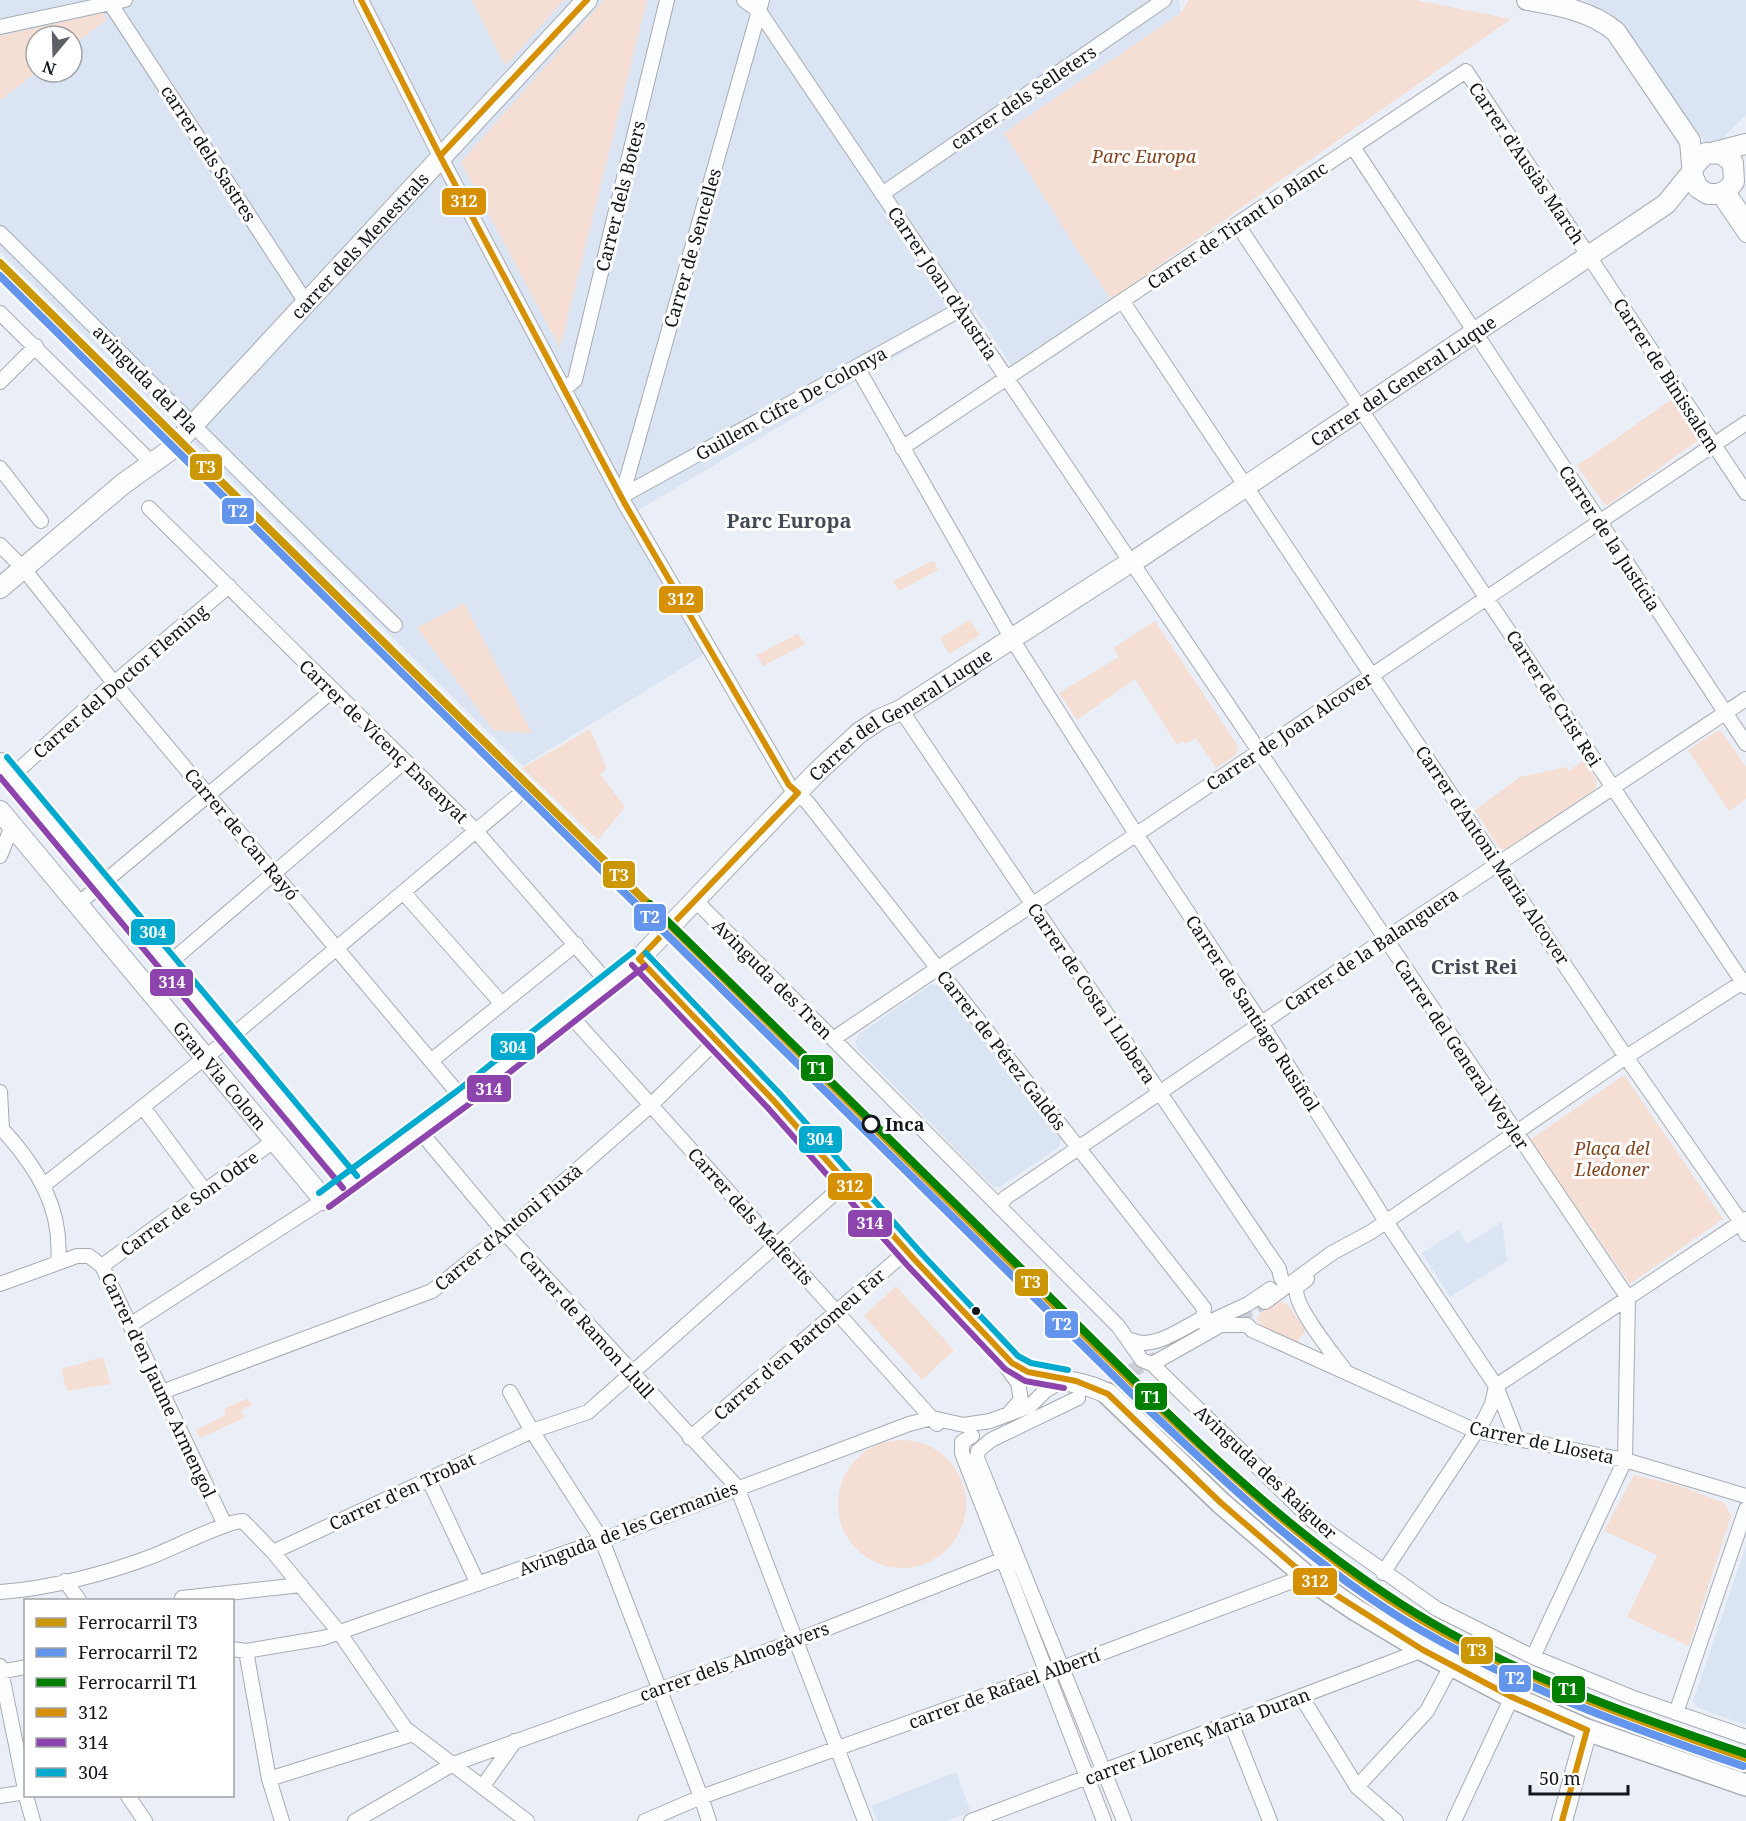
<svg xmlns="http://www.w3.org/2000/svg" width="1746" height="1821" font-family="'Noto Serif',serif">
  <style>
    .built { fill: #dae4f3; fill-rule: evenodd }
    .green { fill: #f5ded4 }
    .lines { fill: none; stroke-linecap: round; stroke-linejoin: round }
    .street-tunnel { stroke: #caced6; stroke-width: 14; stroke-dasharray: 14 7; stroke-linecap: butt }
    .street-casing { stroke: #a7abb1; stroke-width: 16 }
    .secondary-casing { stroke: #a7abb1; stroke-width: 22 }
    .primary-casing { stroke: #a7abb1; stroke-width: 24 }
    .street { stroke: #fcfdfe; stroke-width: 14 }
    .secondary { stroke: #fcfdfe; stroke-width: 20 }
    .primary { stroke: #fcfdfe; stroke-width: 21 }
    .bus-1-casing { stroke: #fff; stroke-width: 10 }
    .bus-2-casing { stroke: #fff; stroke-width: 10 }
    .bus-3-casing { stroke: #fff; stroke-width: 10 }
    .bus-1 { stroke: #d59004; stroke-width: 6 }
    .bus-2 { stroke: #8e44ad; stroke-width: 6 }
    .bus-3 { stroke: #00a9ce; stroke-width: 6 }
    .rail-1-casing { stroke: #fff; stroke-width: 12 }
    .rail-2-casing { stroke: #fff; stroke-width: 12 }
    .rail-3-casing { stroke: #fff; stroke-width: 12 }
    .rail-1 { stroke: #cc9705; stroke-width: 8 }
    .rail-2 { stroke: #6495ed; stroke-width: 8 }
    .rail-3 { stroke: #008000; stroke-width: 8 }
    .stop-dot { fill: #fff; stroke: #12161b; stroke-width: 3 }
    .bus-dot { fill: #12161b; stroke: #fff; stroke-width: 2 }
    .labels { text-anchor: middle; dominant-baseline: central; stroke-width: 6; stroke-linejoin: round; paint-order: stroke }
    .street-label { font-size: 18px; fill: #12161b; stroke: #fff }
    .park-label { font-size: 18px; font-style: italic; fill: #814621; stroke: #fff }
    .stop-label { font-size: 18px; font-weight: bold; fill: #12161b; stroke: #fff; text-anchor: start }
    .neighbourhood-label { font-size: 20px; font-weight: bold; fill: #424a56; stroke: #fff }
    .line-badge { stroke: #fff; stroke-width: 2 }
    .badge-label { font-size: 16px; text-anchor: middle; font-weight: bold; fill: #fff }
  </style>
  <rect width="100%" height="100%" fill="#eaeff7"/>
  <!-- built -->
  <path class="built" d="M 0,0 L 1179,0 L 1181,13 L 1004,133 L 1076,248 L 1111,299 L 1011,365 L 975,310 L 627,517 L 705,654 L 523,766 L 0,252 ZM 36,36 L 72,36 L 72,72 L 36,72 Z
    M 1583,0 L 1746,0 L 1746,115 L 1711,150 L 1611,14 Z
    M 932,984 L 940,986 L 1061,1138 L 1059,1147 L 1000,1187 L 993,1187 L 858,1049 L 855,1043 L 859,1034 Z
    M 1502,1222 L 1507,1261 L 1450,1297 L 1422,1253 L 1458,1230 L 1467,1244 Z
    M 1746,1546 L 1746,1725 L 1696,1707 L 1693,1701 Z
    M 956,1772 L 971,1812 L 946,1821 L 877,1821 L 871,1806 Z"/>
  <!-- green -->
  <path class="green" d="M 472,0 L 564,0 L 505,66 Z
    M 604,0 L 647,0 L 560,348 L 461,162 Z
    M 1189,0 L 1416,0 L 1511,19 L 1111,299 L 1076,248 L 1004,133 L 1181,13 Z
    M 103,13 L 106,20 L 72,46 L 72,36 L 36,36 L 37,72 L 0,100 L 0,36 Z
    M 1672,399 L 1700,439 L 1606,506 L 1577,466 Z
    M 933,560 L 938,570 L 899,591 L 893,581 Z
    M 464,603 L 532,733 L 494,731 L 417,628 Z
    M 970,620 L 980,635 L 949,654 L 940,638 Z
    M 1155,621 L 1238,746 L 1236,755 L 1216,768 L 1196,738 L 1186,744 L 1183,741 L 1177,745 L 1135,679 L 1077,720 L 1059,693 L 1119,657 L 1113,648 Z
    M 798,634 L 805,644 L 763,666 L 757,655 Z
    M 590,729 L 607,769 L 600,774 L 625,807 L 598,840 L 522,768 Z
    M 1717,731 L 1721,731 L 1746,767 L 1746,799 L 1729,811 L 1688,750 Z
    M 1584,760 L 1597,781 L 1595,789 L 1507,849 L 1500,849 L 1475,810 L 1520,777 L 1566,767 L 1569,771 Z
    M 1624,1075 L 1723,1219 L 1630,1284 L 1530,1140 Z
    M 896,1286 L 954,1350 L 922,1380 L 864,1316 Z
    M 1280,1301 L 1289,1306 L 1306,1331 L 1296,1343 L 1262,1327 L 1257,1319 L 1259,1314 Z
    M 103,1357 L 111,1384 L 67,1391 L 61,1369 Z
    M 248,1398 L 252,1405 L 241,1410 L 244,1418 L 200,1438 L 196,1430 L 226,1415 L 224,1409 Z
    M838 1504a64 64 0 1 1 128 0a64 64 0 1 1-128 0Z
    M 1634,1475 L 1677,1485 L 1725,1503 L 1731,1516 L 1689,1646 L 1627,1617 L 1657,1555 L 1604,1531 Z"/>
  <g class="lines">
    <!-- street-tunnel -->
    <path class="street-tunnel" d="M 1219,1326 L 1265,1302
      M 1091,1391 L 1157,1358"/>
    <!-- street casing -->
    <g class="street-casing">
      <path id="street" d="M 361,0 L 440,156 L 625,504 L 789,785 L 808,803 L 1204,1308 L 1203,1318 C 1182,1328 1153,1351 1131,1340
        M 744,0 L 759,11 L 1126,555
        M 110,3 L 307,304
        M 0,27 L 125,0
        M 1353,147 L 1746,744
        M 1727,190 L 1746,218
        M 882,194 L 1164,0
        M 1718,194 L 1746,235
        M 1237,224 L 1746,987
        M 0,233 C 132,363 262,495 395,625
        M 1123,302 L 1626,1057 L 1741,1222 L 1746,1234
        M 0,313 L 152,463
        M 857,367 L 1012,639 L 1136,834 L 1261,1023 L 1385,1220 L 1496,1386 L 1516,1437
        M 0,382 L 36,346
        M 566,388 L 575,380 L 667,0
        M 902,448 L 1466,71 L 1746,493
        M 0,468 L 41,521
        M 622,496 L 762,0
        M 622,496 L 961,309
        M 149,508 L 475,830 L 609,984
        M 0,545 L 23,568 L 114,683 L 462,1098
        M 1137,570 L 1628,1298 L 1625,1460 L 1533,1657
        M 901,710 L 1279,1269 L 1281,1278
        M 12,776 L 114,683 L 229,586
        M 0,856 L 12,826
        M 403,892 L 502,1004
        M 696,901 L 1118,1326 L 1142,1360 L 1152,1364 L 1313,1521 L 1437,1609 L 1533,1657 L 1631,1697 L 1746,1737
        M 78,904 L 332,691
        M 168,964 L 405,761
        M 570,1015 L 937,1424
        M 833,1039 L 1746,423
        M 432,1060 L 576,944
        M 0,1092 L 2,1129
        M 143,1107 L 205,1191
        M 2,1129 C 37,1167 63,1209 58,1262
        M 419,1130 L 505,1233 L 737,1487 L 865,1821
        M 44,1185 L 231,1037 L 515,798
        M 1001,1205 L 1005,1198 L 1385,939 L 1746,699
        M 102,1266 L 275,1140
        M 1307,1279 L 1297,1287 C 1291,1303 1333,1354 1344,1369
        M 0,1284 L 77,1256 L 89,1256 L 102,1266 L 225,1525
        M 1265,1302 L 1332,1253 L 1371,1232 L 1626,1057 L 1746,980
        M 1205,1324 L 1248,1304 L 1270,1289
        M 130,1325 L 324,1200
        M 1002,1361 L 1018,1383 L 1021,1400 L 1010,1412
        M 1152,1364 L 1221,1325 L 1247,1325 L 1252,1330 L 1476,1431 L 1625,1460 L 1746,1496
        M 1496,1386 L 1746,1219
        M 162,1392 L 432,1291 L 505,1233 L 651,1105 L 717,1040
        M 510,1392 L 532,1431 L 602,1540 L 701,1797 L 1062,1668 L 1306,1576
        M 1078,1398 L 991,1440 L 978,1451 L 977,1458 L 1124,1821
        M 972,1436 L 962,1442 L 962,1453 L 1104,1821
        M 690,1438 L 900,1257 L 903,1247
        M 428,1478 L 478,1584
        M 273,1552 L 532,1431 L 588,1412 L 846,1183
        M 1383,1573 L 1484,1420 L 1492,1404 L 1496,1386
        M 65,1581 L 79,1600
        M 0,1592 C 48,1589 108,1573 153,1556 C 171,1549 229,1520 243,1521 L 273,1552 L 339,1632 L 405,1728 L 527,1821
        M 183,1600 L 182,1598 L 301,1585
        M 232,1649 L 246,1651 L 323,1638 L 602,1540 L 909,1424 L 932,1418 L 964,1425 L 990,1421 L 1030,1406 L 1045,1391 L 1065,1379
        M 246,1651 L 269,1779 L 282,1821
        M 0,1666 L 26,1794
        M 0,1672 L 26,1667
        M 1301,1696 L 1357,1787 L 1396,1821
        M 1676,1713 L 1746,1509
        M 1231,1723 L 1270,1821
        M 269,1779 L 413,1734
        M 483,1786 L 515,1741
        M 1357,1787 L 1427,1711 L 1451,1666
        M 0,1796 L 26,1792
        M 26,1796 L 33,1821
        M 128,1796 L 145,1821
        M 355,1821 L 453,1764 L 795,1641 L 1014,1555
        M 645,1821 L 701,1797 L 709,1821
        M 971,1821 L 1423,1650
        M 1454,1821 L 1512,1697"/>
    </g>
    <!-- secondary casing -->
    <g class="secondary-casing">
      <g id="secondary">
        <path d="M 1527,0 C 1557,5 1592,11 1616,32 L 1690,141 L 1693,177 L 1698,188 L 1708,194 L 1718,194 L 1727,190 L 1734,182 L 1733,163 L 1722,154 L 1706,153 L 1694,166"/>
        <path d="M 1715,152 L 1746,144"/>
        <path id="s1" d="M 1139,558 L 1666,204 L 1692,172"/>
        <path id="s2" d="M 0,588 L 123,484 L 169,451 L 587,0"/>
        <path d="M 0,763 L 350,1182"/>
        <path id="s3" d="M 0,811 L 324,1200 L 462,1098 L 639,959 L 815,774 L 859,733 L 880,719 L 901,710 L 1123,567"/>
        <path d="M 639,959 L 774,1101 L 914,1259 L 1012,1363 C 1040,1382 1077,1377 1108,1394"/>
        <path d="M 1562,1821 L 1587,1730"/>
      </g>
    </g>
    <!-- primary casing -->
    <g class="primary-casing">
      <path id="primary" d="M 1108,1394 L 1221,1503 L 1306,1576 L 1356,1610 L 1423,1650 L 1512,1697 L 1587,1730 L 1746,1785"/>
    </g>
    <!-- street -->
    <use href="#street" class="street"/>
    <!-- secondary -->
    <use href="#secondary" class="secondary"/>
    <!-- primary -->
    <use href="#primary" class="primary"/>
    <!-- bus-1 casing -->
    <g class="bus-1-casing">
      <path id="bus-1" d="M 361,0 L 440,156 L 625,504 L 789,785 L 798,793
        M 440,156 L 587,0
        M 639,959 L 774,1101 L 914,1259 L 1012,1363 L 1028,1372 L 1076,1381 L 1108,1394 L 1221,1503 L 1306,1576 L 1423,1650 L 1512,1697 L 1587,1730
        M 639,959 L 798,793
        M 1562,1821 L 1587,1730"/>
    </g>
    <!-- bus-2 casing -->
    <g class="bus-2-casing">
      <path id="bus-2" d="M 0,777 L 343,1188
        M 632,965 L 767,1107 L 907,1265 L 1005,1369 L 1025,1381 L 1064,1388
        M 329,1207 L 468,1105 L 645,966"/>
    </g>
    <!-- bus-3 casing -->
    <g class="bus-3-casing">
      <path id="bus-3" d="M 7,757 L 357,1176
        M 646,953 L 781,1095 L 921,1253 L 1018,1356 L 1031,1363 L 1068,1370
        M 319,1193 L 457,1091 L 633,952"/>
    </g>
    <!-- bus-1 -->
    <use href="#bus-1" class="bus-1"/>
    <!-- bus-2 -->
    <use href="#bus-2" class="bus-2"/>
    <!-- bus-3 -->
    <use href="#bus-3" class="bus-3"/>
    <!-- rail-1 casing -->
    <g class="rail-1-casing">
      <path id="rail-1" d="M 0,263 L 1142,1392 C 1229,1474 1317,1557 1420,1619 C 1522,1680 1634,1719 1746,1758"/>
    </g>
    <!-- rail-2 casing -->
    <g class="rail-2-casing">
      <path id="rail-2" d="M 0,276 L 1136,1398 C 1224,1481 1312,1566 1417,1628 C 1520,1688 1631,1728 1743,1766"/>
    </g>
    <!-- rail-3 casing -->
    <g class="rail-3-casing">
      <path id="rail-3" d="M 650,904 C 781,1032 912,1161 1043,1290 C 1151,1397 1258,1509 1386,1594 C 1496,1668 1621,1712 1746,1754"/>
    </g>
    <!-- rail-1 -->
    <use href="#rail-1" class="rail-1"/>
    <!-- rail-2 -->
    <use href="#rail-2" class="rail-2"/>
    <!-- rail-3 -->
    <use href="#rail-3" class="rail-3"/>
  </g>
  <!-- markers -->
  <circle class="stop-dot" cx="871" cy="1124" r="8"/>
  <circle class="bus-dot" cx="976" cy="1311" r="5"/>
  <g class="labels">
    <!-- street labels -->
    <g class="street-label">
      <text transform="translate(1023 97) rotate(-34)">carrer dels Selleters</text>
      <text transform="translate(209 153) rotate(57)">carrer dels Sastres</text>
      <text transform="translate(1527 163) rotate(56)">Carrer d'Ausiàs March</text>
      <text transform="translate(620 196) rotate(-76)">Carrer dels Boters</text>
      <text transform="translate(1237 225) rotate(-34)">Carrer de Tirant lo Blanc</text>
      <text stroke="none"><textPath href="#s2" startOffset="498">carrer dels Menestrals</textPath></text>
      <text transform="translate(692 248) rotate(-74)">Carrer de Sencelles</text>
      <text transform="translate(943 283) rotate(56)">Carrer Joan d'Àustria</text>
      <text transform="translate(1667 375) rotate(57)">Carrer de Binissalem</text>
      <text transform="translate(146 379) rotate(46)">avinguda del Pla</text>
      <text stroke="none"><textPath href="#s1" startOffset="318">Carrer del General Luque</textPath></text>
      <text transform="translate(791 403) rotate(-29)">Guillem Cifre De Colonya</text>
      <text transform="translate(1610 538) rotate(57)">Carrer de la Justícia</text>
      <text transform="translate(120 681) rotate(-41)">Carrer del Doctor Fleming</text>
      <text transform="translate(1554 698) rotate(57)">Carrer de Crist Rei</text>
      <text stroke="none"><textPath href="#s3" startOffset="1263">Carrer del General Luque</textPath></text>
      <text transform="translate(1289 731) rotate(-34)">Carrer de Joan Alcover</text>
      <text transform="translate(384 741) rotate(44)">Carrer de Vicenç Ensenyat</text>
      <text transform="translate(242 834) rotate(50)">Carrer de Can Rayó</text>
      <text transform="translate(1493 855) rotate(56)">Carrer d'Antoni Maria Alcover</text>
      <text transform="translate(1371 949) rotate(-34)">Carrer de la Balanguera</text>
      <text transform="translate(773 979) rotate(45)">Avinguda des Tren</text>
      <text transform="translate(1092 993) rotate(56)">Carrer de Costa i Llobera</text>
      <text transform="translate(1253 1013) rotate(57)">Carrer de Santiago Rusiñol</text>
      <text transform="translate(1002 1050) rotate(52)">Carrer de Pérez Galdós</text>
      <text transform="translate(1462 1054) rotate(56)">Carrer del General Weyler</text>
      <text stroke="none"><textPath href="#s3" startOffset="344">Gran Via Colom</textPath></text>
      <text transform="translate(189 1203) rotate(-36)">Carrer de Son Odre</text>
      <text transform="translate(751 1216) rotate(48)">Carrer dels Malferits</text>
      <text transform="translate(508 1227) rotate(-40)">Carrer d'Antoni Fluxà</text>
      <text transform="translate(587 1324) rotate(48)">Carrer de Ramon Llull</text>
      <text transform="translate(799 1344) rotate(-41)">Carrer d'en Bartomeu Far</text>
      <text transform="translate(159 1385) rotate(65)">Carrer d'en Jaume Armengol</text>
      <text transform="translate(1542 1442) rotate(12)">Carrer de Lloseta</text>
      <text transform="translate(1266 1472) rotate(43)">Avinguda des Raiguer</text>
      <text transform="translate(402 1491) rotate(-25)">Carrer d'en Trobat</text>
      <text transform="translate(628 1528) rotate(-21)">Avinguda de les Germanies</text>
      <text transform="translate(734 1661) rotate(-20)">carrer dels Almogàvers</text>
      <text transform="translate(1004 1688) rotate(-20)">carrer de Rafael Albertí</text>
      <text transform="translate(1197 1736) rotate(-21)">carrer Llorenç Maria Duran</text>
    </g>
    <!-- park labels -->
    <g class="park-label">
      <text x="1144" y="156">Parc Europa</text>
      <text x="1612" y="1148">Plaça del<tspan x="1612" dy="21">Lledoner</tspan></text>
    </g>
    <!-- stop labels -->
    <g class="stop-label">
      <text x="885" y="1124">Inca</text>
    </g>
    <!-- neighbourhood labels -->
    <g class="neighbourhood-label">
      <text x="789" y="520">Parc Europa</text>
      <text x="1474" y="966">Crist Rei</text>
    </g>
  </g>
  <g class="line-badge">
    <rect x="441" y="187" width="46" height="29" rx="6" fill="#d59004"/>
    <rect x="189" y="453" width="34" height="28" rx="6" fill="#cc9705"/>
    <rect x="221" y="497" width="34" height="28" rx="6" fill="#6495ed"/>
    <rect x="658" y="585" width="46" height="29" rx="6" fill="#d59004"/>
    <rect x="602" y="860" width="34" height="29" rx="6" fill="#cc9705"/>
    <rect x="633" y="903" width="34" height="29" rx="6" fill="#6495ed"/>
    <rect x="130" y="918" width="46" height="28" rx="6" fill="#00a9ce"/>
    <rect x="149" y="968" width="45" height="29" rx="6" fill="#8e44ad"/>
    <rect x="490" y="1032" width="46" height="29" rx="6" fill="#00a9ce"/>
    <rect x="800" y="1054" width="34" height="28" rx="6" fill="#008000"/>
    <rect x="466" y="1074" width="46" height="29" rx="6" fill="#8e44ad"/>
    <rect x="798" y="1125" width="45" height="29" rx="6" fill="#00a9ce"/>
    <rect x="827" y="1172" width="46" height="29" rx="6" fill="#d59004"/>
    <rect x="847" y="1209" width="46" height="29" rx="6" fill="#8e44ad"/>
    <rect x="1014" y="1268" width="35" height="29" rx="6" fill="#cc9705"/>
    <rect x="1044" y="1310" width="35" height="29" rx="6" fill="#6495ed"/>
    <rect x="1134" y="1382" width="34" height="29" rx="6" fill="#008000"/>
    <rect x="1292" y="1567" width="46" height="29" rx="6" fill="#d59004"/>
    <rect x="1460" y="1636" width="34" height="29" rx="6" fill="#cc9705"/>
    <rect x="1498" y="1664" width="34" height="29" rx="6" fill="#6495ed"/>
    <rect x="1551" y="1675" width="35" height="29" rx="6" fill="#008000"/>
  </g>
  <g class="badge-label">
    <text x="464" y="207">312</text>
    <text x="206" y="473">T3</text>
    <text x="238" y="517">T2</text>
    <text x="681" y="605">312</text>
    <text x="619" y="881">T3</text>
    <text x="650" y="923">T2</text>
    <text x="153" y="938">304</text>
    <text x="172" y="988">314</text>
    <text x="513" y="1053">304</text>
    <text x="817" y="1074">T1</text>
    <text x="489" y="1095">314</text>
    <text x="820" y="1145">304</text>
    <text x="850" y="1192">312</text>
    <text x="870" y="1229">314</text>
    <text x="1031" y="1288">T3</text>
    <text x="1062" y="1330">T2</text>
    <text x="1151" y="1403">T1</text>
    <text x="1315" y="1587">312</text>
    <text x="1477" y="1656">T3</text>
    <text x="1515" y="1684">T2</text>
    <text x="1568" y="1695">T1</text>
  </g>
  <!-- legend -->
  <rect x="24" y="1599" width="210" height="198" fill="#ffffff" stroke="#a0a2a4" stroke-width="1.5"/>
  <rect x="36" y="1618" width="30" height="9" fill="#cc9705" stroke="#a0a2a4" stroke-width="1.5"/>
  <text x="78" y="1629" font-size="18" fill="#12161b">Ferrocarril T3</text>
  <rect x="36" y="1648" width="30" height="9" fill="#6495ed" stroke="#a0a2a4" stroke-width="1.5"/>
  <text x="78" y="1659" font-size="18" fill="#12161b">Ferrocarril T2</text>
  <rect x="36" y="1678" width="30" height="9" fill="#008000" stroke="#a0a2a4" stroke-width="1.5"/>
  <text x="78" y="1689" font-size="18" fill="#12161b">Ferrocarril T1</text>
  <rect x="36" y="1708" width="30" height="9" fill="#d59004" stroke="#a0a2a4" stroke-width="1.5"/>
  <text x="78" y="1719" font-size="18" fill="#12161b">312</text>
  <rect x="36" y="1738" width="30" height="9" fill="#8e44ad" stroke="#a0a2a4" stroke-width="1.5"/>
  <text x="78" y="1749" font-size="18" fill="#12161b">314</text>
  <rect x="36" y="1768" width="30" height="9" fill="#00a9ce" stroke="#a0a2a4" stroke-width="1.5"/>
  <text x="78" y="1779" font-size="18" fill="#12161b">304</text>
  <!-- north arrow -->
  <g transform="translate(54 54) rotate(199)"><circle r="28" fill="#ffffff" stroke="#a0a2a4" stroke-width="1.5"/>
  <path d="M0-4.5L10 22L0 15L-10 22Z" fill="#5e6268"/>
  <text y="-9" font-size="16" font-weight="bold" text-anchor="middle" fill="#12161b">N</text>
  </g>
  <!-- scale -->
  <path d="M1530 1785v9h98v-9" fill="none" stroke="#12161b" stroke-width="3"/>
  <text x="1539" y="1785" font-size="18" fill="#12161b" stroke="#ffffff" stroke-width="4.5" paint-order="stroke">50 m</text>
</svg>
